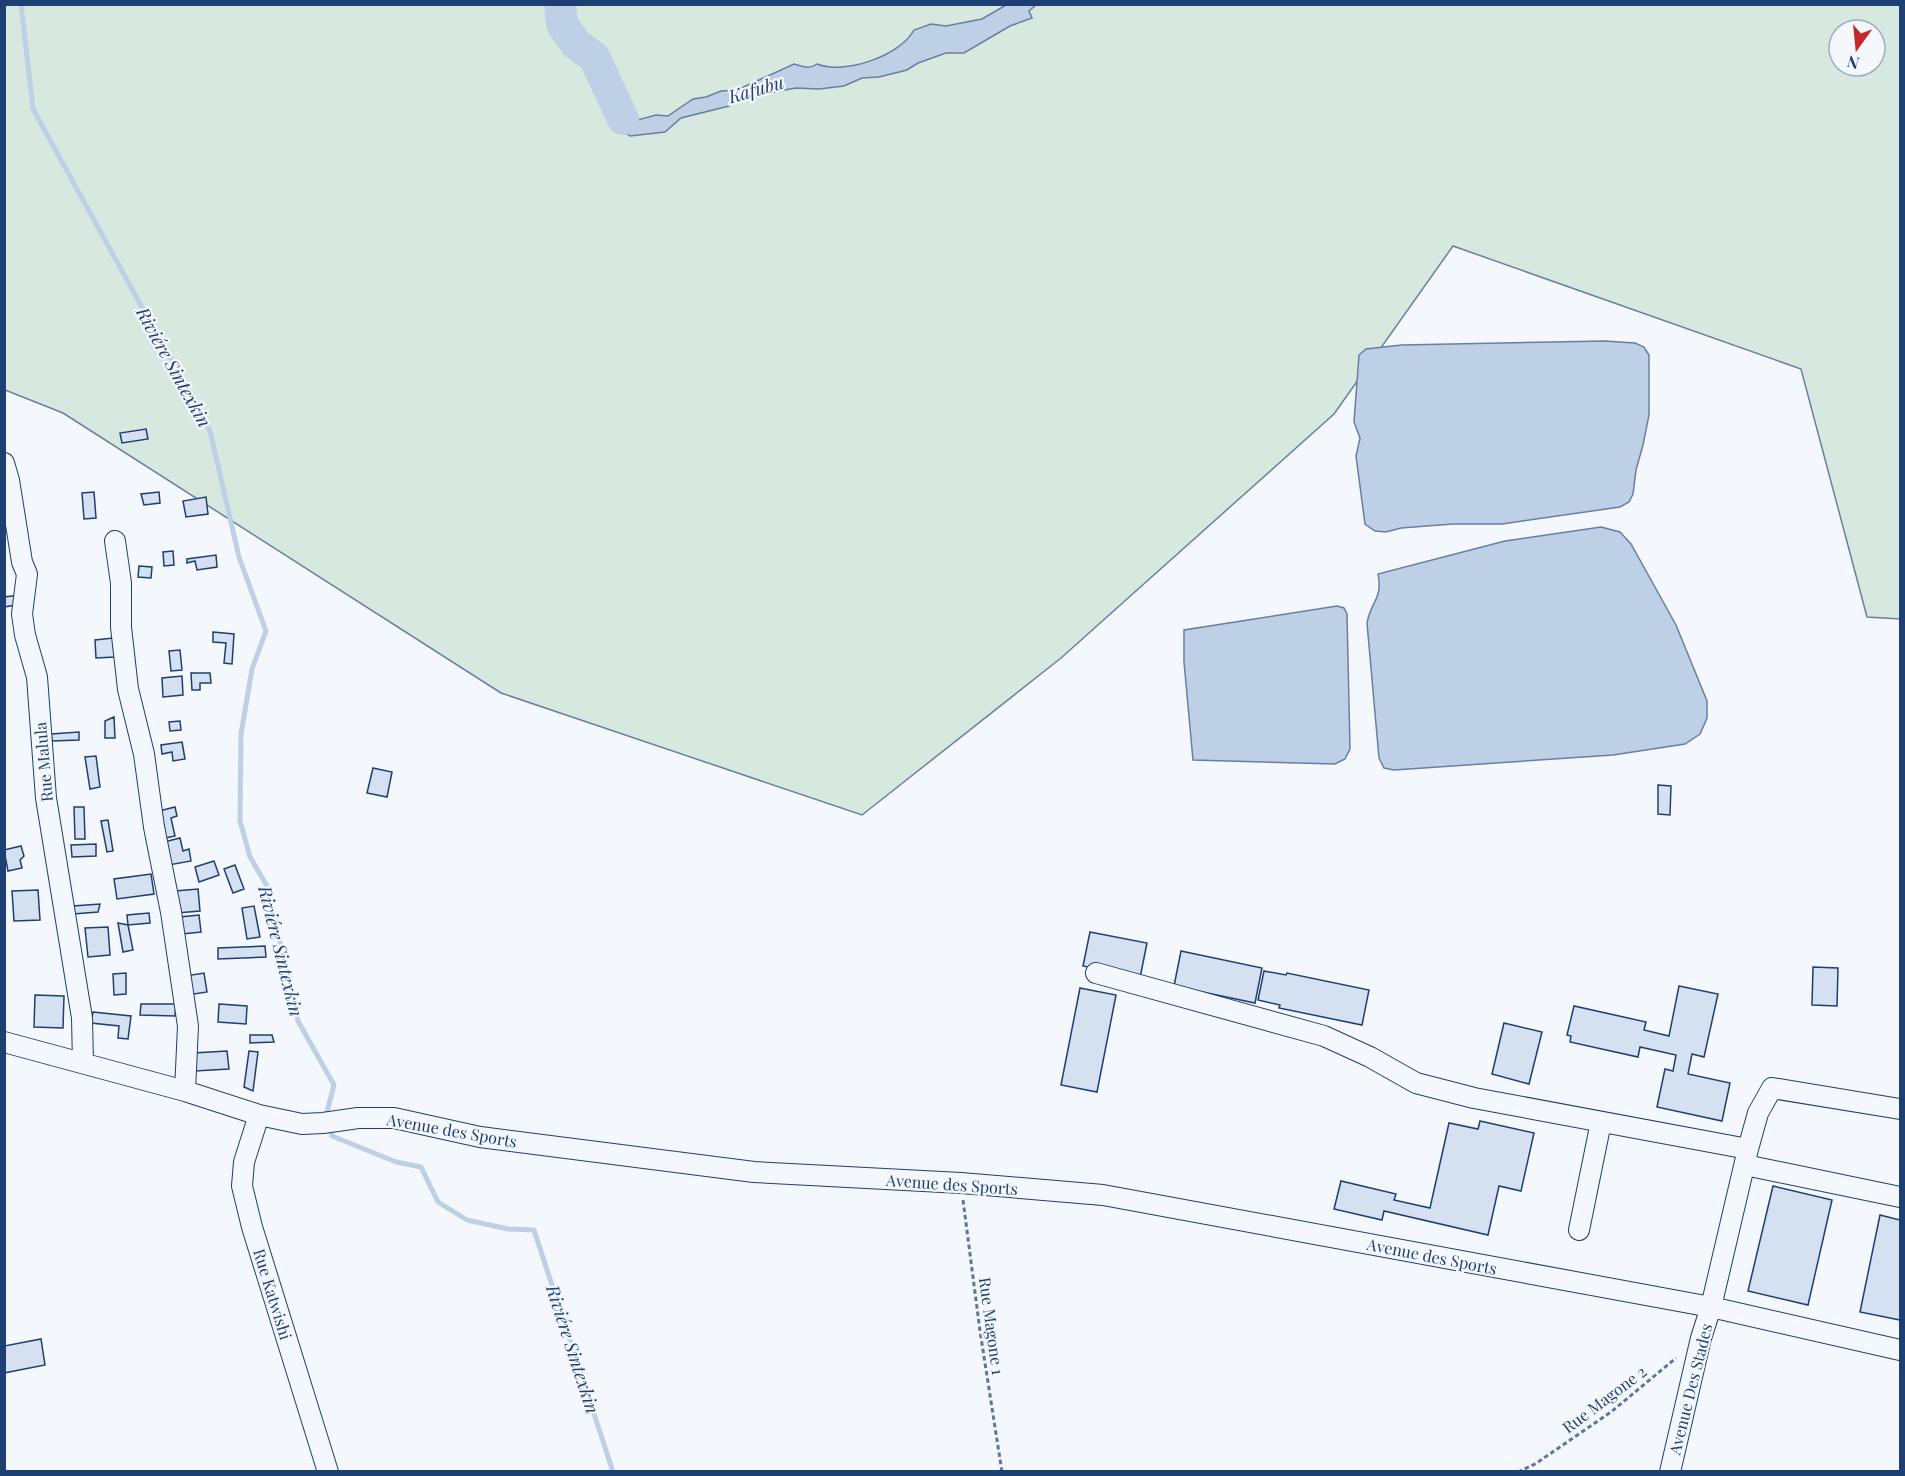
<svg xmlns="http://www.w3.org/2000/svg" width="1905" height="1476" font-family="'Playfair Display',serif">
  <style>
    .green { fill: #d7e8df; stroke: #687fa3; stroke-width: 1.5; fill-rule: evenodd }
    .water { fill: #bed0e5; stroke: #687fa3; stroke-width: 1.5 }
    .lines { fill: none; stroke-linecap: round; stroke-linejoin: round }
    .stream { stroke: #bed0e5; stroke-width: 5 }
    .river { stroke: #bed0e5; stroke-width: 32 }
    .building { fill: #d5e0f0; stroke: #1d3f73; stroke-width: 1.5 }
    .minor-casing { stroke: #1d3f73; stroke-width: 22 }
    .path { stroke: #5e769c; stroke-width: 3; stroke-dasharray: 4.5 3; stroke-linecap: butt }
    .minor { stroke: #f4f7fb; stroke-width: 20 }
    .labels { text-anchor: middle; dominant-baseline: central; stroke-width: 4.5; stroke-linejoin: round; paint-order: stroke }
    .street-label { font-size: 16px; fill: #1d3f73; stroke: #f4f7fb }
    .water-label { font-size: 18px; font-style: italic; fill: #1d3f73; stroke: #f4f7fb }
  </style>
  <rect width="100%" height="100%" fill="#f4f7fb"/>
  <!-- green -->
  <path class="green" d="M 4,5 L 1900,5 L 1900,619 L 1867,617 L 1801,369 L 1453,246 L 1334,414 L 1061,658 L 862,815 L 501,693 L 63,413 L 5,390 ZM 1839,30 L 1875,30 L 1875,66 L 1839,66 Z"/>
  <!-- water -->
  <path class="water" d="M 1006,5 L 1036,5 L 1029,11 L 1032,18 L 1010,26 L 964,53 L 946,53 L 918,63 L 907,70 L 879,77 L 862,78 L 844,86 L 819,89 L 796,88 L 744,97 L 729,106 L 681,118 L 665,132 L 630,136 C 617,127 600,111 602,93 C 602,86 606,80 604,73 L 613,68 L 618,85 L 624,94 L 627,118 L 634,121 L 656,115 L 668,116 L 693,99 L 706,97 L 721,91 L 737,90 L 794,64 C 802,66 809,70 817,64 C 844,75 900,56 914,30 L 931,24 L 946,26 L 982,19 Z
    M 1605,341 L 1635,343 L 1644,347 L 1649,355 L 1649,415 L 1643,445 L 1636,470 L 1633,494 L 1629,502 L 1620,507 L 1502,524 L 1453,524 L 1401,528 L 1386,532 L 1375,531 L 1365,524 L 1356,456 L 1360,438 L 1354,422 L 1359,355 L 1366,349 L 1402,345 Z
    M 1601,527 L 1620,532 L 1631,544 L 1676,625 L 1707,701 L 1707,718 L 1700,734 L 1685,744 L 1613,755 L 1394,770 L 1384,768 L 1379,758 L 1367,623 C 1371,601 1383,599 1378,574 L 1505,541 Z
    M 1337,606 L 1344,608 L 1347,614 L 1350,749 L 1345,759 L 1335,764 L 1193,760 L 1184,662 L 1184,630 Z"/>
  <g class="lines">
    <!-- stream -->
    <path class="stream" d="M 21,4 L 33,109 L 210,431 L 239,557 L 266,631 L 252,669 L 241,734 L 240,821 L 250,857 L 267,886 L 298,1021 L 334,1085 L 327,1112 L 332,1136 L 396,1162 L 421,1167 L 438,1202 L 467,1220 L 508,1229 L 534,1230 L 613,1472"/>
    <!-- river -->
    <path class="river" d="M 560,4 L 562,24 L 576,44 L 594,57 L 623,119"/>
  </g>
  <!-- building -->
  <path class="building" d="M 146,429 L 148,439 L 122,443 L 120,433 Z
    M 94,492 L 96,518 L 84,519 L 82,493 Z
    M 159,492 L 160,503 L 144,505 L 141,494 Z
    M 206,497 L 208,514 L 186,517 L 183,501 Z
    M 173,551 L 174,565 L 164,566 L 163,552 Z
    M 216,555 L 217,567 L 197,570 L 195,561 L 187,563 L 187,559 Z
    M 139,566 L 152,567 L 151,578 L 138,577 Z
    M 20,595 L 22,604 L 4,607 L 4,597 Z
    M 213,632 L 234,634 L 232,664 L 224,663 L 226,643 L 213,642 Z
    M 113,638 L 115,657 L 96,658 L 95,640 Z
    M 180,650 L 182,670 L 171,671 L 169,651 Z
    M 191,673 L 210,673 L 211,683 L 200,683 L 200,690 L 192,690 Z
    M 182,676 L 183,695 L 163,697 L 162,678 Z
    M 114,717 L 115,738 L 105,738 L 105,721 Z
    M 180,721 L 181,730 L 170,731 L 169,722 Z
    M 79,732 L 79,740 L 52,741 L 51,734 Z
    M 182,742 L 185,759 L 173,761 L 172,752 L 162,754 L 161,745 Z
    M 96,756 L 100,787 L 90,789 L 85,757 Z
    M 373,768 L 392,772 L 387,797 L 367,793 Z
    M 1658,785 L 1671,786 L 1670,815 L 1658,814 Z
    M 74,807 L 84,807 L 85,839 L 75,839 Z
    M 175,807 L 177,816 L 171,818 L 175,836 L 165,838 L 159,811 Z
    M 108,820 L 113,851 L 107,852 L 101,821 Z
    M 180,838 L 183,851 L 189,849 L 191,861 L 169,865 L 164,842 Z
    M 96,844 L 96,856 L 72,857 L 71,845 Z
    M 21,846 L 24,856 L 20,860 L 22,868 L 8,871 L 4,850 Z
    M 214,861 L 219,875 L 199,882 L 195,867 Z
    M 235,865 L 244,889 L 233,893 L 224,869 Z
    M 151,874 L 154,894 L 117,899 L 114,879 Z
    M 198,889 L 200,911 L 177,913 L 175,891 Z
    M 38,890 L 40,920 L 14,921 L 12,891 Z
    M 100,904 L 98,912 L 73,914 L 73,906 Z
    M 254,906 L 260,937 L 247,939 L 242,908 Z
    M 149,913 L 150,923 L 128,925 L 127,915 Z
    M 199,915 L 201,932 L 182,934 L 180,917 Z
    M 118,923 L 128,925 L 133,950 L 123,952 Z
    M 108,927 L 110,955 L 88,957 L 85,928 Z
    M 1090,932 L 1147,943 L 1140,978 L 1083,966 Z
    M 265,946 L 266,957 L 218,959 L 218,948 Z
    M 1181,951 L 1262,968 L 1255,1003 L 1174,986 Z
    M 1813,967 L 1838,968 L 1837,1006 L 1812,1005 Z
    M 1264,971 L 1286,975 L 1287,973 L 1369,990 L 1362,1025 L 1279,1008 L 1280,1005 L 1258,1000 Z
    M 126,973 L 126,994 L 114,995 L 113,974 Z
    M 204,973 L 207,992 L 188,995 L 185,976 Z
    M 1679,986 L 1718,994 L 1704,1057 L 1692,1054 L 1688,1074 L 1730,1083 L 1722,1121 L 1657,1107 L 1665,1069 L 1673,1071 L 1676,1055 L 1640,1047 L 1638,1057 L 1570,1042 L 1571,1036 L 1567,1035 L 1574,1006 L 1646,1022 L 1644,1030 L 1669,1036 Z
    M 1080,988 L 1116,995 L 1097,1092 L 1061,1085 Z
    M 35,995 L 64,996 L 63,1028 L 34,1027 Z
    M 141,1004 L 176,1004 L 175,1016 L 140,1015 Z
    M 219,1004 L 247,1006 L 246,1024 L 218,1022 Z
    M 93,1012 L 131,1016 L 128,1039 L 118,1038 L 119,1026 L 91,1023 Z
    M 1504,1023 L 1542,1032 L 1529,1084 L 1492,1074 Z
    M 250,1035 L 272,1035 L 274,1042 L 250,1043 Z
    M 227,1051 L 229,1069 L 195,1071 L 193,1053 Z
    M 249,1051 L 258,1052 L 253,1091 L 244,1087 Z
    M 1480,1121 L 1534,1133 L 1521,1191 L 1499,1186 L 1488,1235 L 1384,1211 L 1382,1220 L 1334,1209 L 1341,1181 L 1396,1194 L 1394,1200 L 1430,1208 L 1449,1123 L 1478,1129 Z
    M 1773,1186 L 1832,1200 L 1808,1305 L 1748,1291 Z
    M 1880,1215 L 1900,1220 L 1900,1320 L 1860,1312 Z
    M 41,1339 L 45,1365 L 4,1373 L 4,1346 Z"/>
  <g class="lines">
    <!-- minor casing -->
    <g class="minor-casing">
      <path id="minor" d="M 4,463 L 9,480 L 22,562 L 27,574 L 22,614 L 25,635 L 37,677 L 46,798 L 82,1018 L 83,1063
        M 115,541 L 121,583 L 121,627 L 128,689 L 144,754 L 154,827 L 171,912 L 188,1026 L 185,1091
        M 1096,973 L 1324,1036 L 1370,1057 L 1416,1083 L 1474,1098 L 1748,1149
        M 4,1042 L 185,1091 L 259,1115 L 302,1124 L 323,1123 L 358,1118 L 394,1118 L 480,1137 L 754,1172 L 961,1183 L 1103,1195 L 1711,1307 L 1900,1350
        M 259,1115 L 244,1162 L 242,1186 L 252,1227 L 328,1472
        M 1745,1165 L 1900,1197
        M 1579,1230 L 1601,1122
        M 1670,1472 L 1701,1338 L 1711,1307 L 1748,1149 L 1758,1113 L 1772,1088 L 1900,1109"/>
    </g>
    <!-- path -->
    <path class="path" d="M 963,1200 L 980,1331 L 1002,1472
      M 1518,1472 L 1535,1464 L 1611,1412 L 1676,1358"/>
    <!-- minor -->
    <use href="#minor" class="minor"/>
  </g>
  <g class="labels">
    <!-- street labels -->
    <g class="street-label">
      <text transform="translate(43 762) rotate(-95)">Rue Malula</text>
      <text transform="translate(452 1130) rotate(10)">Avenue des Sports</text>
      <text transform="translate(952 1184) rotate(4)">Avenue des Sports</text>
      <text transform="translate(1432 1256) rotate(11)">Avenue des Sports</text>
      <text transform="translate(273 1294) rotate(73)">Rue Katwishi</text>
      <text transform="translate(992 1326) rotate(82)">Rue Magone 1</text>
      <text transform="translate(1690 1389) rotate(-76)">Avenue Des Stades</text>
      <text transform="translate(1604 1399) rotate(-37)">Rue Magone 2</text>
    </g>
    <!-- water labels -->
    <g class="water-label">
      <text transform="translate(756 89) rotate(-16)">Kafubu</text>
      <text transform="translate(174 367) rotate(61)">Riviére Sintexkin</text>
      <text transform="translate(281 951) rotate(76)">Riviére Sintexkin</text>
      <text transform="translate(573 1349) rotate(72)">Riviére Sintexkin</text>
    </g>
  </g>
  <!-- border -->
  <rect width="1905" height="1476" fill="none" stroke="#1d3f73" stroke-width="12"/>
  <!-- north arrow -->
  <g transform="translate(1857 48) rotate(195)"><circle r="28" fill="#f4f7fb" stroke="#9eadc5" stroke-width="1.5"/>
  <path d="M0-4.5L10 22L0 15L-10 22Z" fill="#c62828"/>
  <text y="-9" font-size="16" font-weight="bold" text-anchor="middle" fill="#1d3f73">N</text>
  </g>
</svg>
